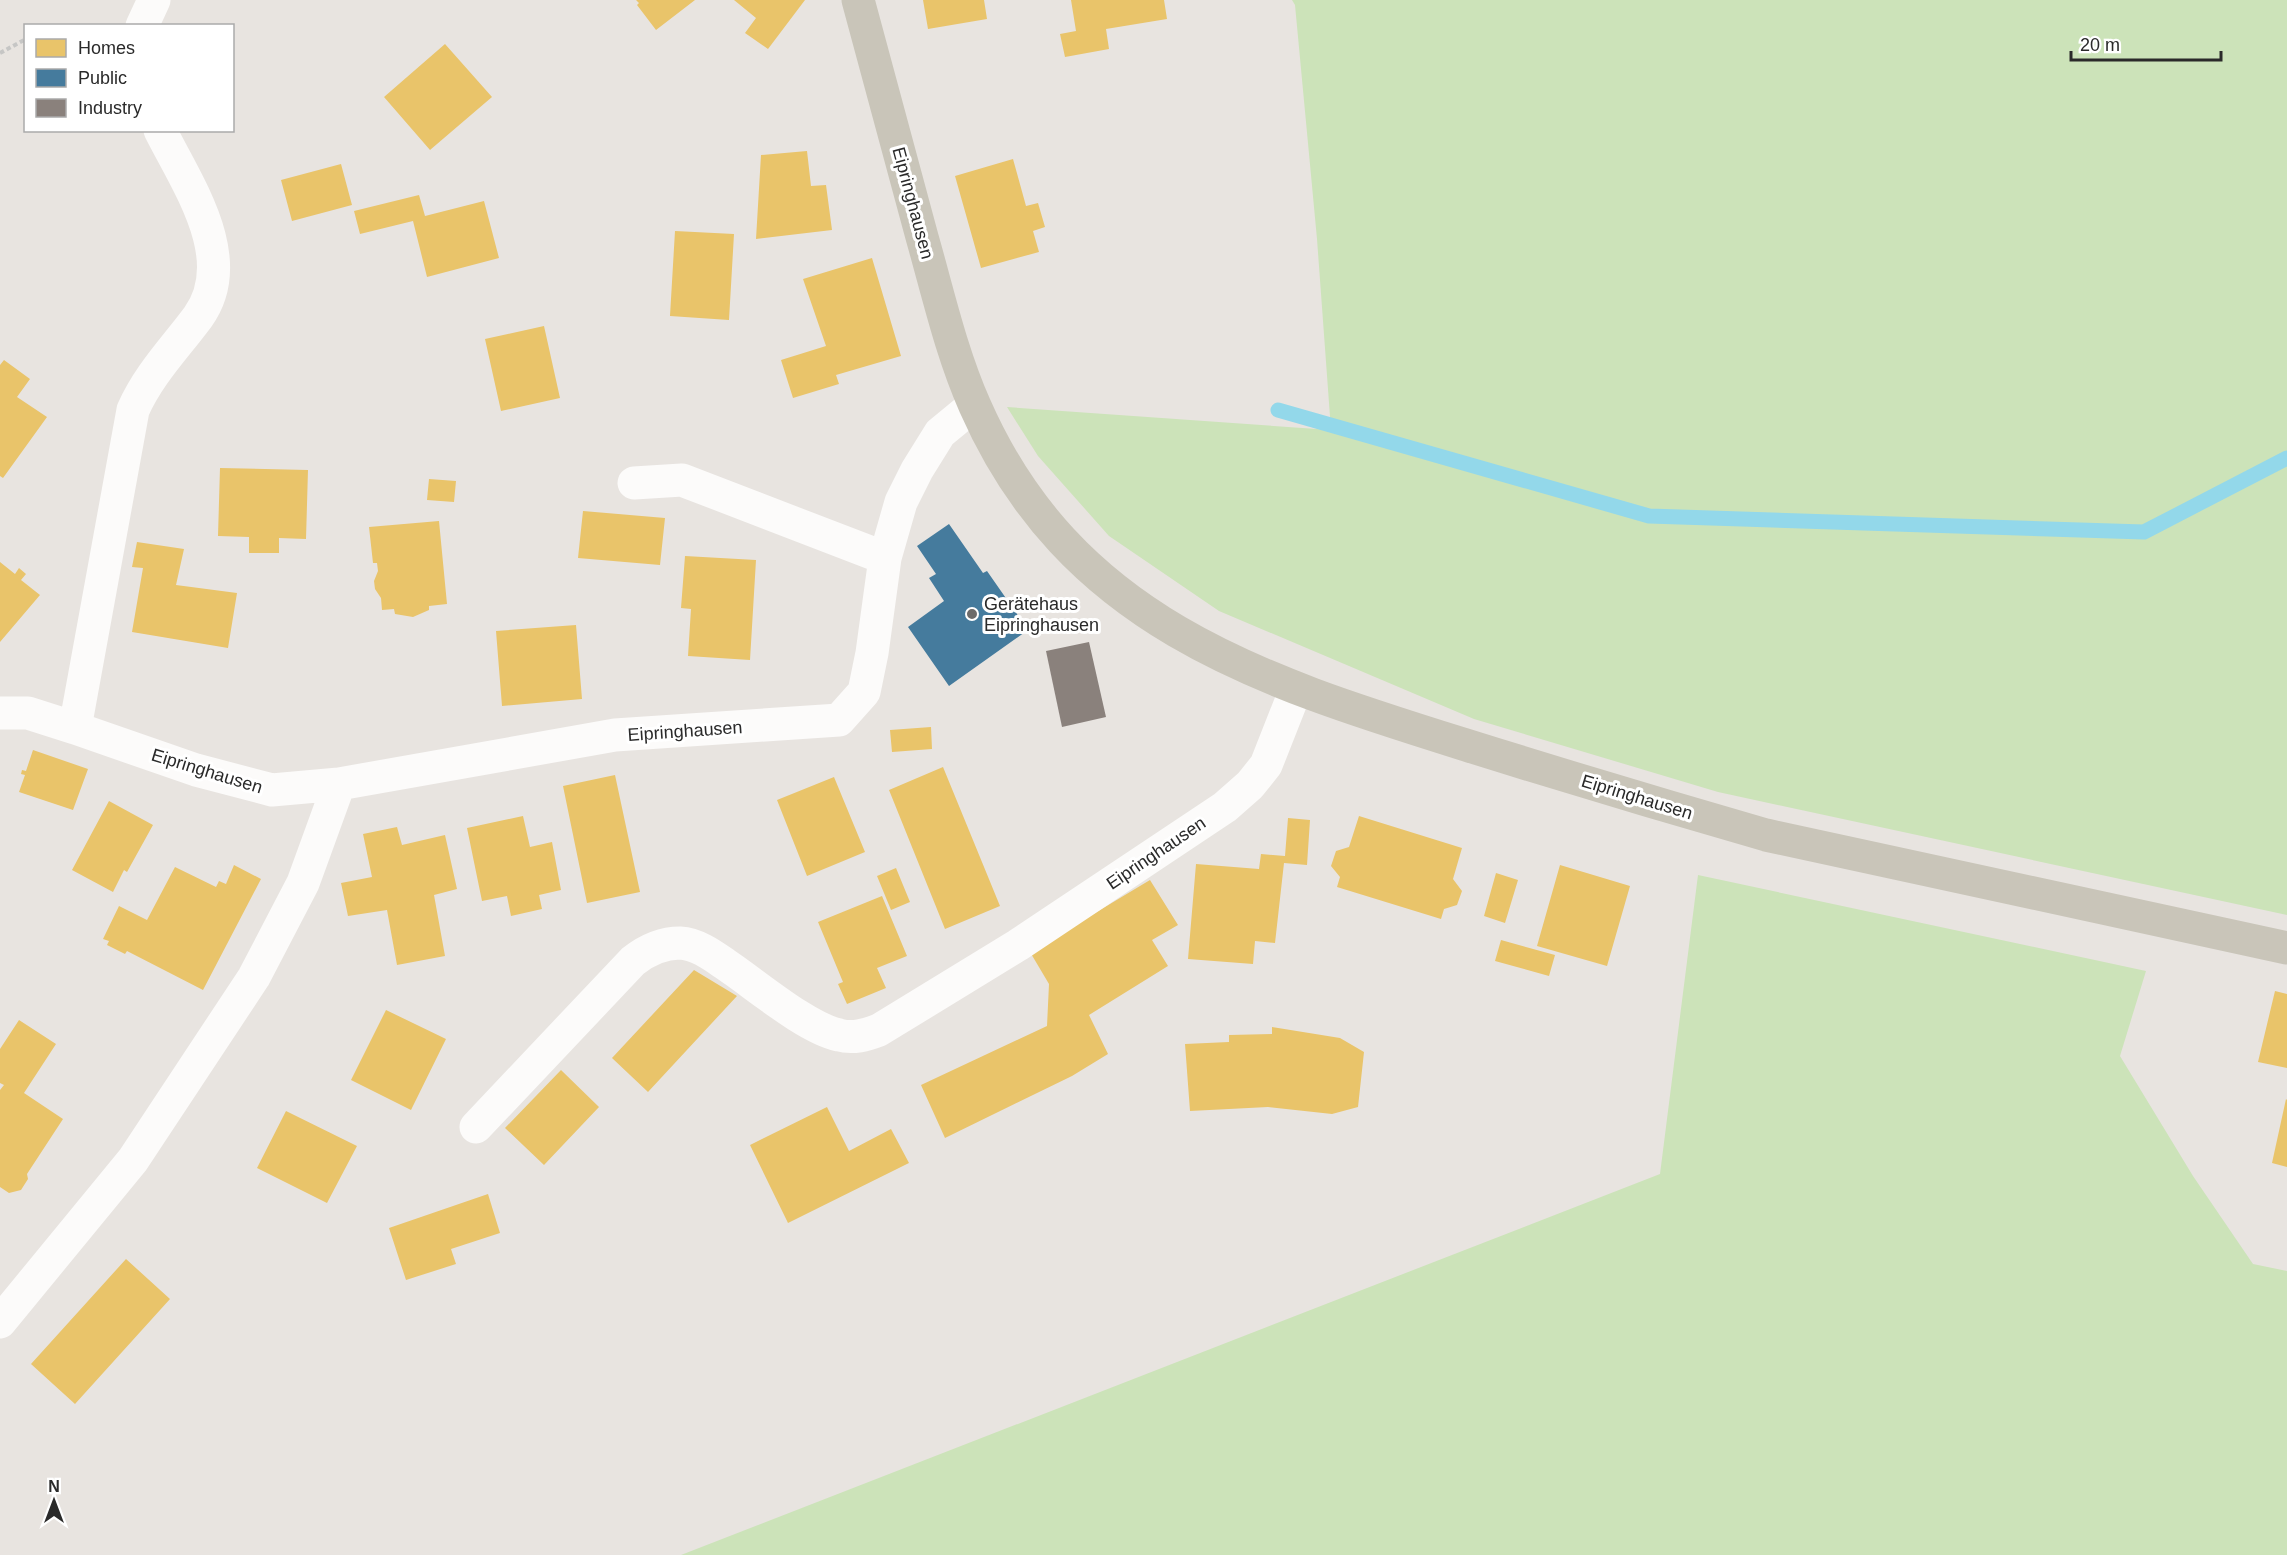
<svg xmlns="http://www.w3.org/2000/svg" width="2287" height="1555" font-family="Helvetica,sans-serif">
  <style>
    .green { fill: #cce3b9 }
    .homes { fill: #e9c46a }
    .public { fill: #457b9d }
    .industry { fill: #8a817c }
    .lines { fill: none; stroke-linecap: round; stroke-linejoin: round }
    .stream { stroke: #93d8ea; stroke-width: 15 }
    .path { stroke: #c6c6c5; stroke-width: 4; stroke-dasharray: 4.5 3; stroke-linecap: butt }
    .minor { stroke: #fcfbfa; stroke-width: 33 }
    .major { stroke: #c9c5b9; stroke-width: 33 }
    .poi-dot { fill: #6c6b6a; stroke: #fff; stroke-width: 2 }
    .labels { text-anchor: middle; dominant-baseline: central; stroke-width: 6; stroke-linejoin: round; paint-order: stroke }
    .street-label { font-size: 18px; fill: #2a2a2a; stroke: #fff }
    .poi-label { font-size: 18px; fill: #2a2a2a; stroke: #fff; text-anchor: start }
  </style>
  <rect width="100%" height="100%" fill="#e8e4e0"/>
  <!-- green -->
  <path class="green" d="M 1292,0 L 2287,0 L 2287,915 L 1718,792 L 1474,719 L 1219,611 L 1109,536 L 1038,456 L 1007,407 L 1331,430 L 1317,239 L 1295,5 Z
    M 1698,875 L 2146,971 L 2120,1056 L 2193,1176 L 2253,1264 L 2287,1271 L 2287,1555 L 681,1555 L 1660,1174 Z"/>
  <!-- homes -->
  <path class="homes" d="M 636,0 L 695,0 L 656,30 L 637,5 L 639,3 Z
    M 734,0 L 805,0 L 768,49 L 745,33 L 756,18 Z
    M 923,0 L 984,0 L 987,19 L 928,29 Z
    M 1071,0 L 1164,0 L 1167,19 L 1106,29 L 1109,49 L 1065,57 L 1060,34 L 1076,31 Z
    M 445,44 L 492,97 L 430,150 L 384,97 Z
    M 807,151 L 811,186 L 826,185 L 832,230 L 756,239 L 761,155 Z
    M 1013,159 L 1026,206 L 1038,203 L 1045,227 L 1033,231 L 1039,252 L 981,268 L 955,176 Z
    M 341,164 L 352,205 L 292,221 L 281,180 Z
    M 419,195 L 425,216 L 484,201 L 499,258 L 427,277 L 413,221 L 360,234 L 354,211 Z
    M 675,231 L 734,234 L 729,320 L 670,316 Z
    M 872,258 L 901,356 L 836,375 L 839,384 L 793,398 L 781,360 L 826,346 L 803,279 Z
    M 544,326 L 560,398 L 501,411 L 485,339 Z
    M 4,360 L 30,379 L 17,397 L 47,417 L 3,478 L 0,476 L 0,365 Z
    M 220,468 L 308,470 L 306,539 L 279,538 L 279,553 L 249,553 L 249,537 L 218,536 Z
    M 429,479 L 456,481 L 454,502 L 427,500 Z
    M 583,511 L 665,518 L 660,565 L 578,558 Z
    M 439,521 L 447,604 L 429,606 L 429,610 L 413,617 L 395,614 L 394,609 L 382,610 L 381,598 L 375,589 L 374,581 L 378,571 L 377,563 L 373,563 L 369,527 Z
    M 137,542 L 184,549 L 176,585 L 237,593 L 228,648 L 132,632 L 143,568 L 132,567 Z
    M 685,556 L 756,560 L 750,660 L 688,656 L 691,609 L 681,608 Z
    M 0,562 L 15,574 L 19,568 L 26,574 L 21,580 L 40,595 L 0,642 Z
    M 576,625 L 582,699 L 502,706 L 496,631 Z
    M 931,727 L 932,749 L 892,752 L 890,730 Z
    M 33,750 L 88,769 L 73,810 L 19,792 L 25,775 L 21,774 L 22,770 L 26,771 Z
    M 943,767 L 1000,906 L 945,929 L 889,790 Z
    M 615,775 L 640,892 L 587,903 L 563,786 Z
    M 834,777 L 865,852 L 807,876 L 777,800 Z
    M 109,801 L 153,825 L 127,872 L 124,870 L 113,892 L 72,870 Z
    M 523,816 L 530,847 L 552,842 L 561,890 L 539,895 L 542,909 L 511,916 L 507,896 L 482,901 L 467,828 Z
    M 1359,816 L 1462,848 L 1453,879 L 1462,891 L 1457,905 L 1444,909 L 1441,919 L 1337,887 L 1340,877 L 1331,866 L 1336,851 L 1349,847 Z
    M 1288,818 L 1310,820 L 1307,865 L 1284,863 L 1275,943 L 1255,941 L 1253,964 L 1188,959 L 1196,864 L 1259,869 L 1261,854 L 1285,856 Z
    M 397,827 L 402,845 L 445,835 L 457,889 L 434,895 L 445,956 L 397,965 L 387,910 L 348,916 L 341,883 L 372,877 L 363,834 Z
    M 234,865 L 261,879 L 203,990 L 127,951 L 125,954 L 107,945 L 109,941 L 103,939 L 119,906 L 147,920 L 175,867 L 216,887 L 219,881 L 226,884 Z
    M 1560,865 L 1630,886 L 1607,966 L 1537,946 Z
    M 896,868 L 910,902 L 891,910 L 877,876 Z
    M 1496,873 L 1518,880 L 1505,923 L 1484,916 Z
    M 1150,880 L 1178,925 L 1152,940 L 1168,966 L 1089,1015 L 1108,1054 L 1072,1076 L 945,1138 L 921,1085 L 1047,1026 L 1049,984 L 1030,952 Z
    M 882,896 L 907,956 L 877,968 L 886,988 L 847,1004 L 838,984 L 843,982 L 818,922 Z
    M 1501,940 L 1555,955 L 1549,976 L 1495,961 Z
    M 694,970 L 737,996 L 648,1092 L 612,1058 Z
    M 2275,991 L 2287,994 L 2287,1068 L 2258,1062 Z
    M 386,1010 L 446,1039 L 411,1110 L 351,1080 Z
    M 19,1020 L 56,1044 L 24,1093 L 63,1119 L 27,1174 L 28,1179 L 21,1190 L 9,1193 L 0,1187 L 0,1090 L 4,1085 L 0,1083 L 0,1049 Z
    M 1272,1027 L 1340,1038 L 1364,1052 L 1358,1107 L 1332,1114 L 1268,1107 L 1190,1111 L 1185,1044 L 1229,1042 L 1229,1035 L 1272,1034 Z
    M 561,1070 L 599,1107 L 544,1165 L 505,1128 Z
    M 2286,1099 L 2287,1100 L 2287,1167 L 2272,1163 Z
    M 827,1107 L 849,1151 L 891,1129 L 909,1163 L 788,1223 L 750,1145 Z
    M 286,1111 L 357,1146 L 327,1203 L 257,1168 Z
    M 488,1194 L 500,1233 L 451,1249 L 456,1264 L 406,1280 L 389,1228 Z
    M 126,1259 L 170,1299 L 75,1404 L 31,1364 Z"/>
  <!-- public -->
  <path class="public" d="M 949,524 L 983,573 L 987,571 L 1028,630 L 949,686 L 908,627 L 944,601 L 929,578 L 936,574 L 917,546 Z"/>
  <!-- industry -->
  <path class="industry" d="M 1089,642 L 1106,717 L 1062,727 L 1046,651 Z"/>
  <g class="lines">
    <!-- stream -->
    <path class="stream" d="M 1278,410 L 1649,516 L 2144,532 L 2287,458"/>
    <!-- path -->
    <path class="path" d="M 0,53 L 26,39"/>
    <!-- minor -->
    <path class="minor" d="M 142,26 L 154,0
      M 160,130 C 187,184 240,259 198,317 C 175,348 149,374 133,410 L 75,728 L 196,770 L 272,790 L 339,784 L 615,735 L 839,720 L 864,692 L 872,653 L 885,558 L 901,502 L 917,470 L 940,433 L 974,405
      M 634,483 L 682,480 L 885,558
      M 0,713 L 28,713 L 75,728
      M 476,1127 L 633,961 C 647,950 662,943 680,943 C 697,944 712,955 725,964 C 755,984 806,1028 839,1035 C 853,1039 866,1035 879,1030 L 1018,945 L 1225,807 L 1250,785 L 1266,765 L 1296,689
      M 0,1322 L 133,1160 L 254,977 L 303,883 L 339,784"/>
    <!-- major -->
    <path class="major" d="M 858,0 C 880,79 901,158 922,237 C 938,293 951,352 975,406 C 1070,622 1258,680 1466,745 C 1565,776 1665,806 1766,835 L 2287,948"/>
  </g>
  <!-- markers -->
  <circle class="poi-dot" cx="972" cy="614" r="6"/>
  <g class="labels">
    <!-- street labels -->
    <g class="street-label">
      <text transform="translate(913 203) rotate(75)">Eipringhausen</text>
      <text transform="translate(685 731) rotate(-4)">Eipringhausen</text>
      <text transform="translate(207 771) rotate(17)">Eipringhausen</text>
      <text transform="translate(1637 797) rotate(17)">Eipringhausen</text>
      <text transform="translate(1156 853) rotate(-34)">Eipringhausen</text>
    </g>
    <!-- poi labels -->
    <g class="poi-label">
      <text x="984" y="604">Gerätehaus<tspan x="984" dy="21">Eipringhausen</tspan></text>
    </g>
  </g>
  <!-- legend -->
  <rect x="24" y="24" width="210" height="108" fill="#ffffff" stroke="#aaaaaa" stroke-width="1.5"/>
  <rect x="36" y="39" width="30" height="18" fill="#e9c46a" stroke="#aaaaaa" stroke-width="1.5"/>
  <text x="78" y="54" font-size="18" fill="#2a2a2a">Homes</text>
  <rect x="36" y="69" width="30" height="18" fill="#457b9d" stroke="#aaaaaa" stroke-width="1.5"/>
  <text x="78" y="84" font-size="18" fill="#2a2a2a">Public</text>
  <rect x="36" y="99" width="30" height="18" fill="#8a817c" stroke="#aaaaaa" stroke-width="1.5"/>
  <text x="78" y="114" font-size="18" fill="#2a2a2a">Industry</text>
  <!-- north arrow -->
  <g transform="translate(54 1501)" stroke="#ffffff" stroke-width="4.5" paint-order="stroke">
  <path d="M0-4.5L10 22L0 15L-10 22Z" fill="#2a2a2a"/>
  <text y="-9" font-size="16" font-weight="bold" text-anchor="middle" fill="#2a2a2a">N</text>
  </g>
  <!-- scale -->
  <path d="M2071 51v9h150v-9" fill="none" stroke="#2a2a2a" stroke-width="3"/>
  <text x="2080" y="51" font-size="18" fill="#2a2a2a" stroke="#ffffff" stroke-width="4.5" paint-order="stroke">20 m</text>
</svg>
